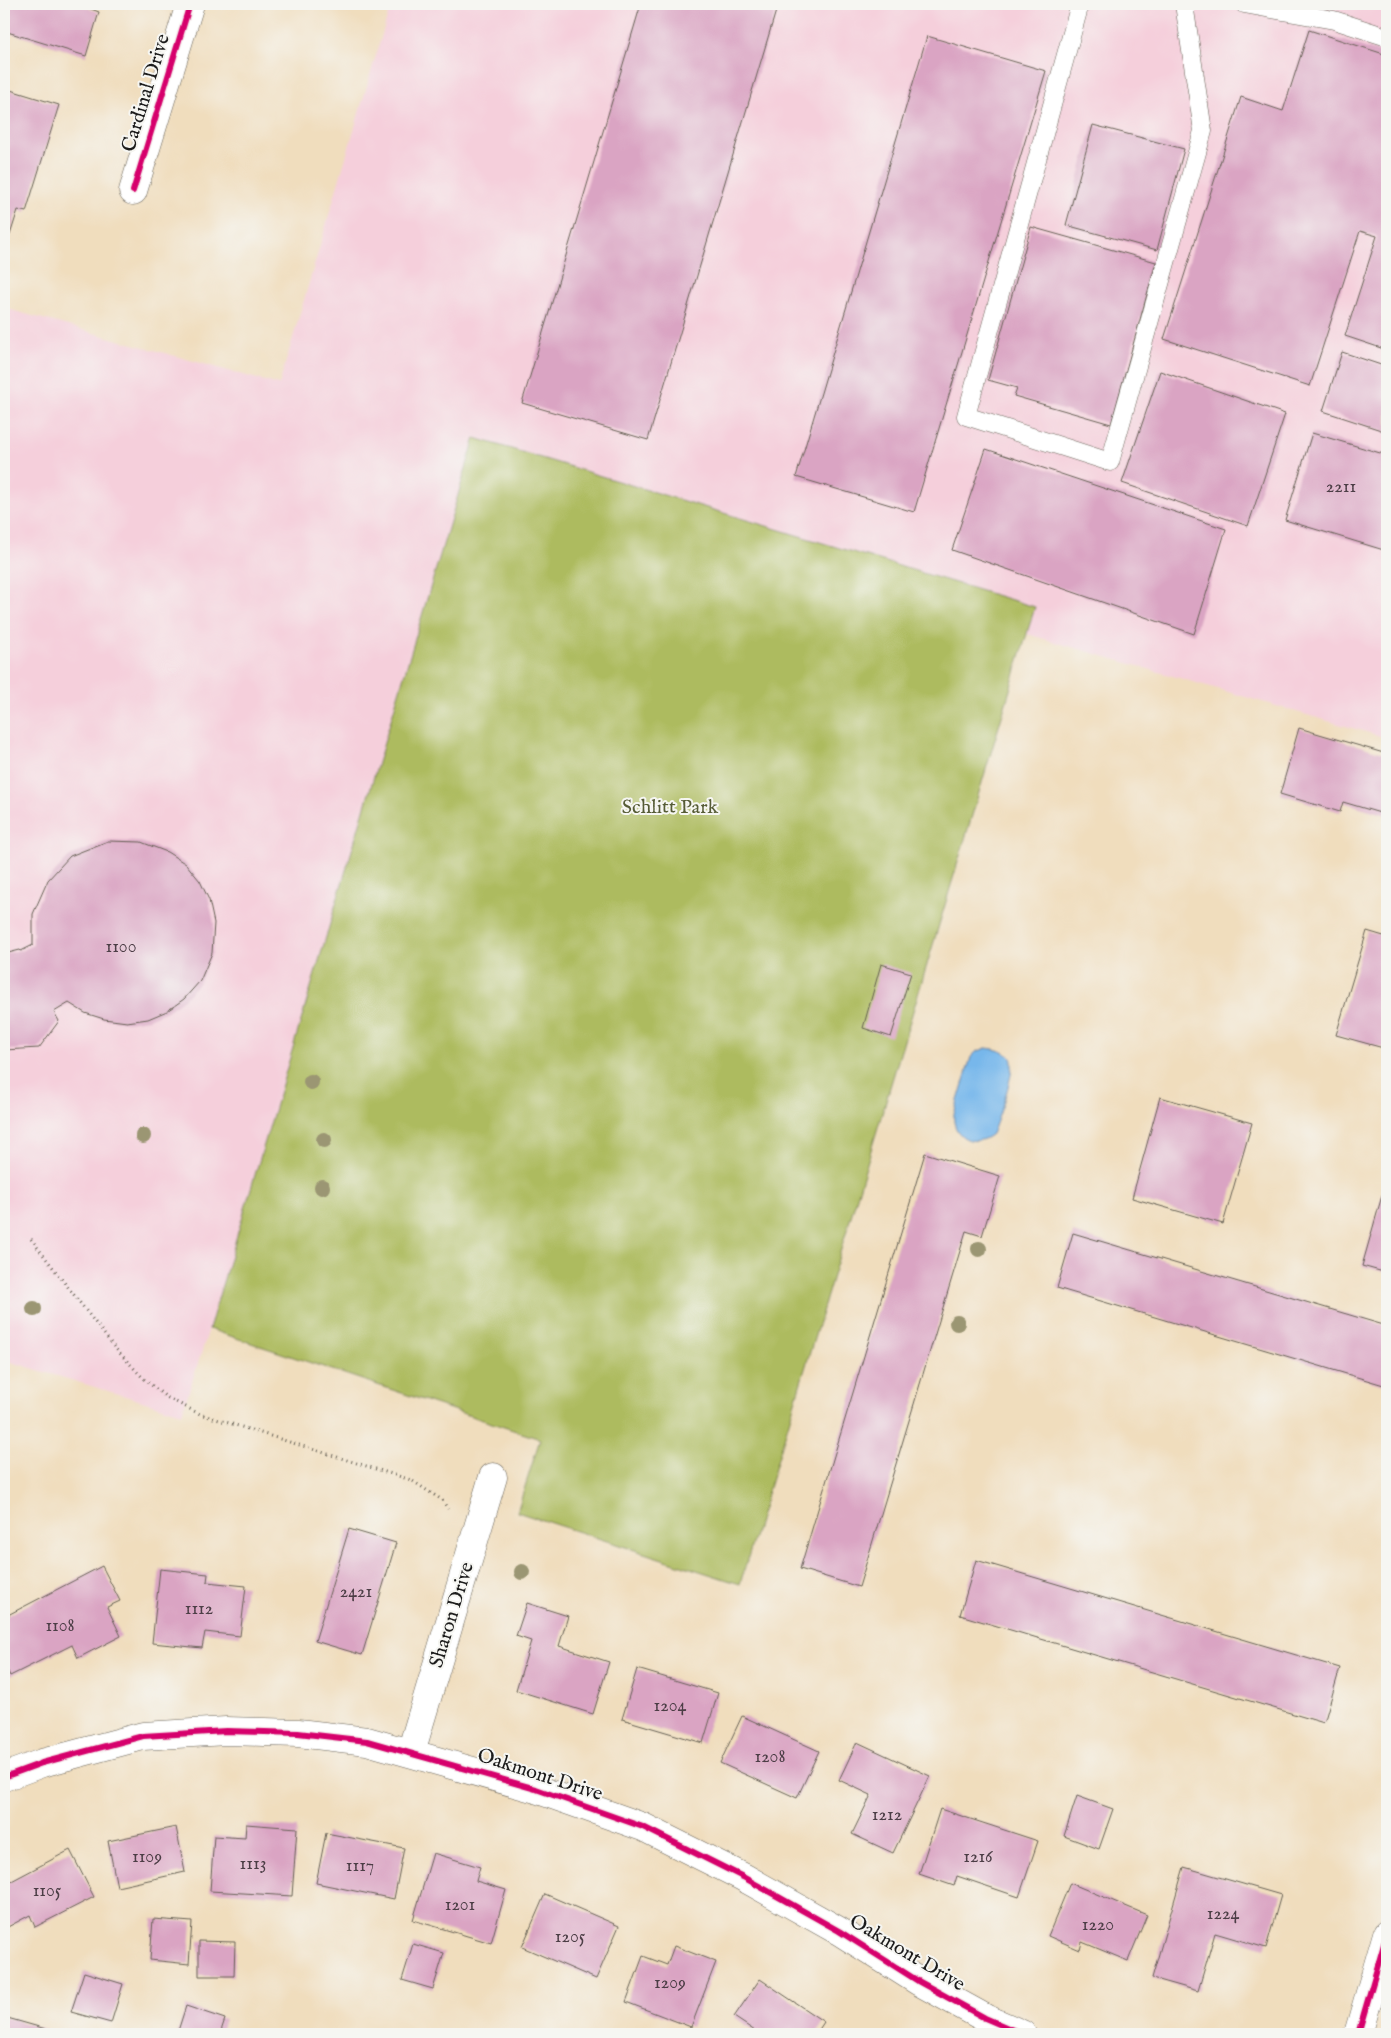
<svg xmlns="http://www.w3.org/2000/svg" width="1391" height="2038" font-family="'IM FELL English',serif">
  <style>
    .built { fill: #f5cfdb }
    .green { fill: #adbb5e; stroke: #646c3d }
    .water { fill: #77b7eb; stroke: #4a6a84 }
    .building { fill: #daa4c3 }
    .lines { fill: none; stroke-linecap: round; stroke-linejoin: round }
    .service-casing { stroke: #666054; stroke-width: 19 }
    .minor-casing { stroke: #666054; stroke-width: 29 }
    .tertiary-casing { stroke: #666054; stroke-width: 29 }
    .path { stroke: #666054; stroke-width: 3; stroke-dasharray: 1 4; stroke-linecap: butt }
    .service { stroke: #fff; stroke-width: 18 }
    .minor { stroke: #fff; stroke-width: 28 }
    .tertiary { stroke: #fff; stroke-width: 28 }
    .cycleway-casing { stroke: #f6f6f2; stroke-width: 9 }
    .cycleway { stroke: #d6006c; stroke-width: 6 }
    .tree { fill: #9b9673 }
    .labels { text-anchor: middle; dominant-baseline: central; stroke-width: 4; stroke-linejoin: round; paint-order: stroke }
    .number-label { font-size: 18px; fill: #4c3e46 }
    .street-label { font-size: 20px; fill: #1c1c1c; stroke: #f6f6f2 }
    .park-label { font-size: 20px; fill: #565c36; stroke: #f6f6f2 }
  </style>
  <rect width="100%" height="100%" fill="#f6f6f2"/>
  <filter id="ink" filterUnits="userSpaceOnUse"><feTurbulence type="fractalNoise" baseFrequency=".02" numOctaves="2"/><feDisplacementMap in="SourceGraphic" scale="10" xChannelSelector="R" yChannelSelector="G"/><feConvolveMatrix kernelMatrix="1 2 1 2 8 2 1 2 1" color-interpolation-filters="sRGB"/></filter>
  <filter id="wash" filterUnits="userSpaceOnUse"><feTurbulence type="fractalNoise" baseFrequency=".0096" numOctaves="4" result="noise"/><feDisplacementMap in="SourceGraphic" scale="20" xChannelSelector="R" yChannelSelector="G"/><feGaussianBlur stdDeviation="1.12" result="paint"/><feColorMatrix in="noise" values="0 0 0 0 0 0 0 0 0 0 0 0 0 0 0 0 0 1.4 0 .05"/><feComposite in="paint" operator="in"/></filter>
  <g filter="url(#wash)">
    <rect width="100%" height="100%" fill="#f0ddbd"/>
    <!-- built -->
    <path class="built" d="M 391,4 L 1387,4 L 1387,738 L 1027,634 L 1034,607 L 475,439 L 209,1329 L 182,1413 L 4,1360 L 4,308 L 279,385 Z"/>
    <!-- green -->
    <path class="green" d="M 475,438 L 1035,607 L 740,1584 L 517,1512 L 540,1439 L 209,1329 Z"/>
    <!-- water -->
    <path class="water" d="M 986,1048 C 995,1049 1006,1051 1011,1058 C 1017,1068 997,1122 992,1134 C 975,1149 951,1137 954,1114 L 971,1057 L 976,1052 Z"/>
    <g id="blocks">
      <!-- building -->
      <path class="building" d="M 4,4 L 78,4 L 99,12 L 86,56 L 4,31 Z
        M 641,4 L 778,4 L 648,440 L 522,403 Z
        M 1309,30 L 1387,55 L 1387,350 L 1345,336 L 1377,236 L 1360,231 L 1310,386 L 1164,339 L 1241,97 L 1283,111 Z
        M 927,36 L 1046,71 L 914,512 L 796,477 Z
        M 7,89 L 59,105 L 26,212 L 18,210 L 10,235 L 4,233 L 4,101 Z
        M 1093,125 L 1184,149 L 1157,250 L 1066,225 Z
        M 1031,227 L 1156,262 L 1111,424 L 1014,396 L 1017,388 L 988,380 Z
        M 1342,352 L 1387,367 L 1387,432 L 1323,411 Z
        M 1160,371 L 1285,414 L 1248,526 L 1122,483 Z
        M 1312,433 L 1387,455 L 1387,551 L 1285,520 Z
        M 986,449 L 1226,529 L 1194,634 L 952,550 Z
        M 1299,728 L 1387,754 L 1387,815 L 1343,802 L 1340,812 L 1280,794 Z
        M 108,841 L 141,842 L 167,852 L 186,864 L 200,881 L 209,900 L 214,923 L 212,953 L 200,981 L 184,999 L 167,1011 L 148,1019 L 127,1022 L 104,1019 L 85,1013 L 69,1003 L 54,1012 L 59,1021 L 39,1048 L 4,1050 L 4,954 L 20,950 L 21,951 L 33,945 L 33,914 L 48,880 L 70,856 Z
        M 1367,931 L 1387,937 L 1387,1049 L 1336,1035 Z
        M 881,964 L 911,973 L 891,1037 L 863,1028 Z
        M 1160,1097 L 1252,1123 L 1223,1224 L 1132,1198 Z
        M 925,1153 L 1000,1176 L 982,1236 L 966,1231 L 859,1587 L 800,1569 Z
        M 1387,1178 L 1387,1273 L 1362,1266 Z
        M 1073,1233 L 1387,1326 L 1387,1386 L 1057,1288 Z
        M 349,1529 L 396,1543 L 362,1655 L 315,1641 Z
        M 976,1560 L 1340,1668 L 1324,1723 L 960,1615 Z
        M 102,1566 L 120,1601 L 107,1607 L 121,1636 L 78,1658 L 72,1645 L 10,1676 L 4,1663 L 4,1617 Z
        M 160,1569 L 208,1574 L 207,1582 L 246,1586 L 240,1636 L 205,1632 L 202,1648 L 152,1643 Z
        M 527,1603 L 568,1616 L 559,1646 L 609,1662 L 593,1714 L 516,1690 L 531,1641 L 516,1636 Z
        M 637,1669 L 718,1693 L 703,1743 L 622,1719 Z
        M 742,1716 L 819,1751 L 797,1798 L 720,1763 Z
        M 857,1742 L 930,1776 L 893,1853 L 852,1834 L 871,1795 L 839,1780 Z
        M 1077,1796 L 1113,1809 L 1099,1849 L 1064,1836 Z
        M 940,1809 L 1038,1841 L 1019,1897 L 957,1876 L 954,1886 L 919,1874 Z
        M 246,1824 L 297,1828 L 292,1896 L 210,1891 L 214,1836 L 245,1838 Z
        M 176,1827 L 185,1872 L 117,1887 L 108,1841 Z
        M 326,1833 L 404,1848 L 394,1899 L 316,1883 Z
        M 70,1850 L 94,1897 L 35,1927 L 30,1915 L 4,1929 L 4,1885 Z
        M 433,1853 L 480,1867 L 476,1881 L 506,1890 L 491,1943 L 413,1920 Z
        M 1184,1867 L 1281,1895 L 1266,1948 L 1215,1933 L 1198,1991 L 1152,1978 Z
        M 1070,1883 L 1147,1915 L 1128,1961 L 1082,1942 L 1080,1950 L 1048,1936 Z
        M 545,1894 L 619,1926 L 596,1979 L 522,1947 Z
        M 153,1919 L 192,1922 L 189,1964 L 150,1960 Z
        M 199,1941 L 235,1942 L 234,1976 L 199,1976 Z
        M 413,1944 L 444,1953 L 433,1989 L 402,1980 Z
        M 674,1946 L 716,1962 L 691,2027 L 626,2002 L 643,1956 L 667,1965 Z
        M 84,1972 L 123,1984 L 111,2023 L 71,2012 Z
        M 760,1979 L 824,2022 L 816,2034 L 753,2034 L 755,2031 L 734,2017 Z
        M 186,2006 L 225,2019 L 220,2034 L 177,2034 Z
        M 4,2017 L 46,2029 L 45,2034 L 4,2034 Z"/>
    </g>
  </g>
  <g filter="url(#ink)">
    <use href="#blocks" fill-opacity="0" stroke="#666054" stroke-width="1"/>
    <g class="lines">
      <!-- service casing -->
      <g class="service-casing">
        <path id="service" d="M 1080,4 L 966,416 L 1110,462 L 1203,131 L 1184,4
          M 1244,4 L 1334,20 L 1387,37"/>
      </g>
      <!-- minor casing -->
      <g class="minor-casing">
        <path id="minor" d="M 133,191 L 190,4
          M 411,1752 L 493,1477
          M 4,1777 L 42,1763 L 143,1736 L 226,1731 L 298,1733 L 367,1741 L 536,1789 L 643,1827 L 743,1877 L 839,1931 L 918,1981 L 985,2018 L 1022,2034"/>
      </g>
      <!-- tertiary casing -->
      <g class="tertiary-casing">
        <path id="tertiary" d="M 1358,2034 L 1387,1934"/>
      </g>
      <!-- path -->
      <path class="path" d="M 31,1239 L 114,1347 L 144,1379 L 166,1397 L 200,1414 L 411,1480 L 442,1500 L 448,1509"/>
      <!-- service -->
      <use href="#service" class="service"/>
      <!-- minor -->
      <use href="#minor" class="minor"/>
      <!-- tertiary -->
      <use href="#tertiary" class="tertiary"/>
      <!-- cycleway casing -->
      <g class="cycleway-casing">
        <path id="cycleway" d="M 133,191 L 190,4
          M 4,1777 L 42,1763 L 143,1736 L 226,1731 L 298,1733 L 367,1741 L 536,1789 L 643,1827 L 743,1877 L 839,1931 L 918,1981 L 985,2018 L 1022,2034
          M 1358,2034 L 1387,1934"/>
      </g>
      <!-- cycleway -->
      <use href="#cycleway" class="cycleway"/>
    </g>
    <!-- trees -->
    <g class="tree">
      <circle cx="311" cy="1082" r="8"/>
      <circle cx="143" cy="1136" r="8"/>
      <circle cx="324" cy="1140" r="8"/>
      <circle cx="322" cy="1187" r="8"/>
      <circle cx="979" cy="1249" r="8"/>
      <circle cx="34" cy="1309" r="8"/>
      <circle cx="957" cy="1323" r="8"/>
      <circle cx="522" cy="1572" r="8"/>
    </g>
  </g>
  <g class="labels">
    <!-- number labels -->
    <g class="number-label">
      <text x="1341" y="487">2211</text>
      <text x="121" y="947">1100</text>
      <text x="356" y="1592">2421</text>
      <text x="199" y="1609">1112</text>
      <text x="60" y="1626">1108</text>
      <text x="670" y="1706">1204</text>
      <text x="770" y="1757">1208</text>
      <text x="887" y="1815">1212</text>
      <text x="147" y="1857">1109</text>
      <text x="978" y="1857">1216</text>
      <text x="253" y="1864">1113</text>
      <text x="360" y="1866">1117</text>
      <text x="47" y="1891">1105</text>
      <text x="460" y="1905">1201</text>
      <text x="1223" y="1914">1224</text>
      <text x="1098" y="1925">1220</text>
      <text x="570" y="1937">1205</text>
      <text x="670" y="1983">1209</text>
    </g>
    <!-- street labels -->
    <g class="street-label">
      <text transform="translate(146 93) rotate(-73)">Cardinal Drive</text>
      <text transform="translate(452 1615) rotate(-73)">Sharon Drive</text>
      <text transform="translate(540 1775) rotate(18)">Oakmont Drive</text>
      <text transform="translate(907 1953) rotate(31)">Oakmont Drive</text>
    </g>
    <!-- park labels -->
    <g class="park-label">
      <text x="670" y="807">Schlitt Park</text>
    </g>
  </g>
  <!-- margin -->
  <rect width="1391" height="2038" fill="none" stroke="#f6f6f2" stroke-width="20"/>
</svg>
